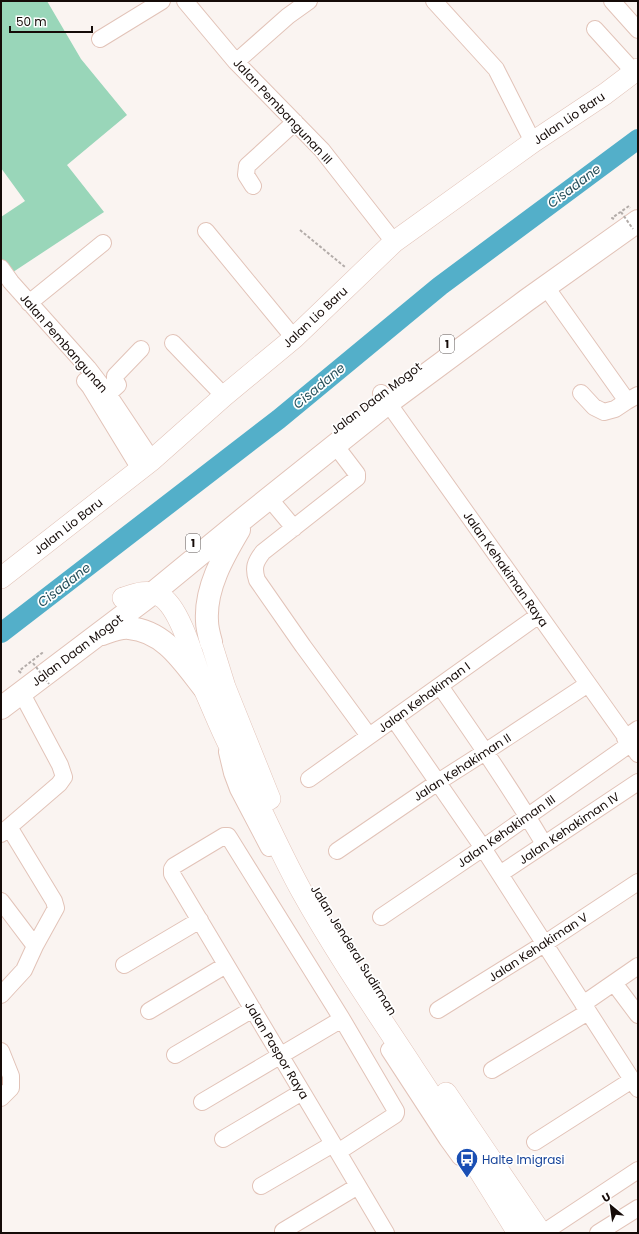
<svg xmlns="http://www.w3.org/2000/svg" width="639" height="1234" font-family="Poppins,sans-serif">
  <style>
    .green { fill: #99d6b9 }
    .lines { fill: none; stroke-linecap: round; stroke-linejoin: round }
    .river { stroke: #53afc9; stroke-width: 20 }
    .minor-casing { stroke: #e2c3b8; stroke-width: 18 }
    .major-casing { stroke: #e2c3b8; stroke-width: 22 }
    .highway-casing { stroke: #e2c3b8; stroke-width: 24 }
    .path { stroke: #b3aca9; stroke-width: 2; stroke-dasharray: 3 2; stroke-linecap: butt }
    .minor { stroke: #fff; stroke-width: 16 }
    .major { stroke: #fff; stroke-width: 21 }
    .highway { stroke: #fff; stroke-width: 22 }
    .path-bridge { stroke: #b3aca9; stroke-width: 2; stroke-dasharray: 3 2; stroke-linecap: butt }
    .labels { text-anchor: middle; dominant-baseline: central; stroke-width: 3.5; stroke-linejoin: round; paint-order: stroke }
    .shield { fill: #fff; stroke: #5b5452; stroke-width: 1 }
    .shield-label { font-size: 11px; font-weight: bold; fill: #150b08 }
    .street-label { font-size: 12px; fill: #150b08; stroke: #fff }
    .transit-label { font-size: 12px; fill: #164399; stroke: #fff; text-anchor: start }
    .water-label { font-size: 13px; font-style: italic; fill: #27505b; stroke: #fff }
  </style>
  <rect width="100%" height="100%" fill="#faf4f1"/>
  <!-- green -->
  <path class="green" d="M 1,1 L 47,1 L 81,59 L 127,115 L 67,165 L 104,212 L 1,280 L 1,217 L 25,201 L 1,168 Z"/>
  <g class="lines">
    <!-- river -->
    <path class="river" d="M 1,633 L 279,419 L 440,286 L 638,139"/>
    <!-- minor casing -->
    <g class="minor-casing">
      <path id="minor" d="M 185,1 L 236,62 L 322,150 L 394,242
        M 434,1 L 496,69 L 533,142
        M 612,1 L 638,30
        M 595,29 L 634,72
        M 100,39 L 162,1
        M 236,62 L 288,16 L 309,1
        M 253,186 L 246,175 L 247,166 L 295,122
        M 206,231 L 294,338
        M 1,268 L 11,282 L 88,368 L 108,394 L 152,460
        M 546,287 L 627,401 L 638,395
        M 29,303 L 103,243
        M 173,343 L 224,396
        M 85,381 L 90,387 L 140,469
        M 381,393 L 638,754
        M 581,393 L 594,407 L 604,412 L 615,409 L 627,401
        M 108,394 L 118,385 L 115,380 L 115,376 L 141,349
        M 335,445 L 357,474 L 357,478 L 263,552 C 255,562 253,568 257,580 L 303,646 L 369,736
        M 269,498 L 294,528
        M 440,686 C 476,738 512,790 544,844
        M 394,719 L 483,848 L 638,1089
        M 625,738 L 638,729
        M 227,752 L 232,773 L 238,789 L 269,848
        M 309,779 L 539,615
        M 1,834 L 59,784 L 64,777 L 60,765 L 21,692
        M 337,851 L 438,782 L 485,752 L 588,684
        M 500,874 L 638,782
        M 1,901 L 35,946 L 56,908 L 54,901 L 9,827
        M 381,917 L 483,848 L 630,744
        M 124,965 L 200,920
        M 614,983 L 638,1015
        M 1,995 L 24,970 L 35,946
        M 583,1004 L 638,966
        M 438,1010 L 544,944 L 638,882
        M 149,1011 L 226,965
        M 389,1050 L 447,1139 L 460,1157
        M 1,1051 L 11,1076 L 11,1088 L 1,1098
        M 175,1055 L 253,1009
        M 492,1070 L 588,1012
        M 202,1102 L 342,1019
        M 223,1139 L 302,1092
        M 535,1142 L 632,1080
        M 338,1152 L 395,1115 L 396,1113 L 396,1111 L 342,1019 L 230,839 L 228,836 L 224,836 L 174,866 L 172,869 L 172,874 L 338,1152 L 386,1233
        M 261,1186 L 333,1144
        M 283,1231 L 358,1186
        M 543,1233 L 638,1170
        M 598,1233 L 638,1208"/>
    </g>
    <!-- major casing -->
    <g class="major-casing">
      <path id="major" d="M 1,578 L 152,460 L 224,396 L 294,338 L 394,242 L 533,142 L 605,94 L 638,69
        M 123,598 C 135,594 148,589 160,596 C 181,607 196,667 204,689 C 213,709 221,730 231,749 C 256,796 276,845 302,892 C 336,953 376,1011 414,1069 C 450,1123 484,1178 518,1233
        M 211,642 L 225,687 L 270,799
        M 446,1093 L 541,1233"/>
    </g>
    <!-- highway casing -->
    <g class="highway-casing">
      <path id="highway" d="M 102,634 C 111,631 120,627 129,628 C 165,631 184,663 204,688
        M 211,642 C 209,635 207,628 207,621 C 205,588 223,557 239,530
        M 1,708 L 153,593 L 248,515 L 388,403 L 527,300 L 638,221"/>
    </g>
    <!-- path -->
    <path class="path" d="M 614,219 L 612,218 L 629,206 L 630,208
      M 300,230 L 345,267
      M 21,673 L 19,671 L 42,653 L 44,655"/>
    <!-- minor -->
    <use href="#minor" class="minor"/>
    <!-- major -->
    <use href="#major" class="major"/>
    <!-- highway -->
    <use href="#highway" class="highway"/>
    <!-- path-bridge -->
    <path class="path-bridge" d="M 621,212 L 633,229
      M 33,663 L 49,684"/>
  </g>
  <!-- icons -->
  <defs>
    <g id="bus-pin" transform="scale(1.15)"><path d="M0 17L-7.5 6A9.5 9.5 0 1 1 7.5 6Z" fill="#1a4fb4" stroke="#fff"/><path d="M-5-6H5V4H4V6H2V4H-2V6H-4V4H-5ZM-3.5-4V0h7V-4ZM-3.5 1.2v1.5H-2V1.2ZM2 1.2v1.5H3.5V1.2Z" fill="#fff"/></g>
  </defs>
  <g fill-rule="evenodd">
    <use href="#bus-pin" x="467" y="1159"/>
  </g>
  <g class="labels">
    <!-- shield labels -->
    <g class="shield">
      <rect x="440" y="335" width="14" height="18" rx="3"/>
      <rect x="186" y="534" width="14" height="18" rx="3"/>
    </g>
    <g class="shield-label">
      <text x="447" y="344">1</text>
      <text x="193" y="543">1</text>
    </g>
    <!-- street labels -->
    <g class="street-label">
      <text transform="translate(283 111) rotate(47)">Jalan Pembangunan III</text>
      <text transform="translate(569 118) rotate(-34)">Jalan Lio Baru</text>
      <text transform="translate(315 317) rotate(-43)">Jalan Lio Baru</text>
      <text transform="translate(64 343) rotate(49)">Jalan Pembangunan</text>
      <text transform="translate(376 398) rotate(-37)">Jalan Daan Mogot</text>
      <text transform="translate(68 526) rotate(-38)">Jalan Lio Baru</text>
      <text transform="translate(506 569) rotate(55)">Jalan Kehakiman Raya</text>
      <text transform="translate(77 650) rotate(-37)">Jalan Daan Mogot</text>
      <text transform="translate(424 697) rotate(-36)">Jalan Kehakiman I</text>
      <text transform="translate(462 767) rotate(-33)">Jalan Kehakiman II</text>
      <text transform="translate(569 828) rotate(-34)">Jalan Kehakiman IV</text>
      <text transform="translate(506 831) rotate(-35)">Jalan Kehakiman III</text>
      <text transform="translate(538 947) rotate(-33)">Jalan Kehakiman V</text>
      <text transform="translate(354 950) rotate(58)">Jalan Jenderal Sudirman</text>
      <text transform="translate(277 1050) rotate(59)">Jalan Paspor Raya</text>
    </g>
    <!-- transit labels -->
    <g class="transit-label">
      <text x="482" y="1159">Halte Imigrasi</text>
    </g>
    <!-- water labels -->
    <g class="water-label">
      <text transform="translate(574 186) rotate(-37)">Cisadane</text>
      <text transform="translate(319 386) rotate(-40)">Cisadane</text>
      <text transform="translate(64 585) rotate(-38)">Cisadane</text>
    </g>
  </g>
  <!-- border -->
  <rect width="639" height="1234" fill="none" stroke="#150b08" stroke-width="4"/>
  <!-- north arrow -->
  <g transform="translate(611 1206) rotate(331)" stroke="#ffffff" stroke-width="3" paint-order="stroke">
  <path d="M0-3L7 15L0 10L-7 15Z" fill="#150b08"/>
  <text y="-6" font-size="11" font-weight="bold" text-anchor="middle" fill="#150b08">U</text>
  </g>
  <!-- scale -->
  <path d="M10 26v6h82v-6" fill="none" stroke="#150b08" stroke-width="2"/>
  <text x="16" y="26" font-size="12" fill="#150b08" stroke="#ffffff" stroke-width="3" paint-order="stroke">50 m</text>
</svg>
